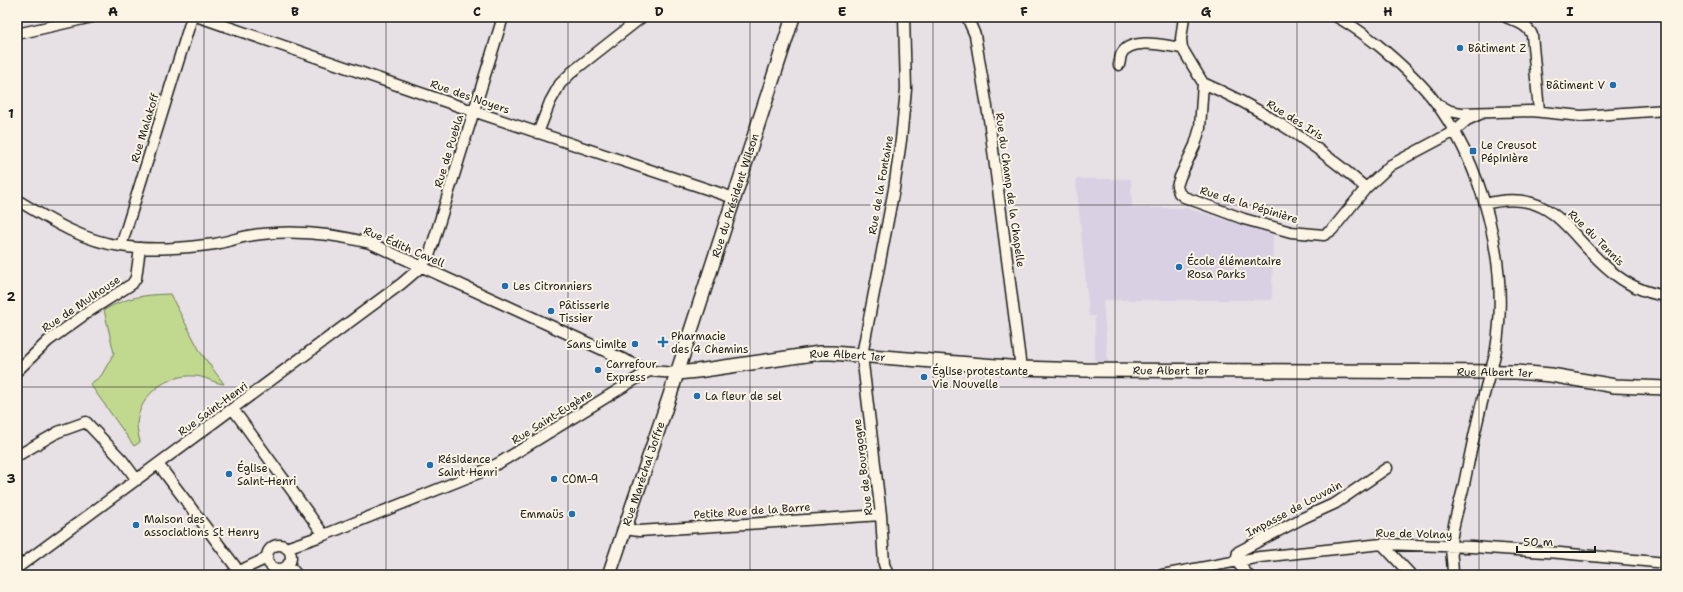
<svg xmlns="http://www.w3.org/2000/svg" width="1683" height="592" font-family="'Shantell Sans',sans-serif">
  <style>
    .built { fill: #d9d1e3 }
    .green { fill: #c1d98f; stroke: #6e7a56 }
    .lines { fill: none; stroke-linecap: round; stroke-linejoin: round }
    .minor-casing { stroke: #1c1c1c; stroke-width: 13 }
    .major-casing { stroke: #1c1c1c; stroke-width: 16 }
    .minor { stroke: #fcf5e5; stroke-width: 10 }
    .major { stroke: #fcf5e5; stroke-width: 13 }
    .grid { fill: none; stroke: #1c1c1c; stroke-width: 1; stroke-opacity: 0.55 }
    .poi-dot { fill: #1f6fb2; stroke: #fcf5e5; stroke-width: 1.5 }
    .labels { text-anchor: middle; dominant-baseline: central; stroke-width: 4; stroke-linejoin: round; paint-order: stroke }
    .poi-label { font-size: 11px; fill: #1c1c1c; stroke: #fcf5e5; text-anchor: start }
    .street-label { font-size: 11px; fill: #1c1c1c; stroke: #fcf5e5 }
    .neatline { fill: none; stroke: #1c1c1c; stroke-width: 1.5 }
    .grid-label { font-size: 13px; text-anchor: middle; font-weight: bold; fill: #1c1c1c }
  </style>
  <rect width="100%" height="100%" fill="#e7e0e4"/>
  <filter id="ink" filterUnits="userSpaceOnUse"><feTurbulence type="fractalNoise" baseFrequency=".025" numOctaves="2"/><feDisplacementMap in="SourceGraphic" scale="8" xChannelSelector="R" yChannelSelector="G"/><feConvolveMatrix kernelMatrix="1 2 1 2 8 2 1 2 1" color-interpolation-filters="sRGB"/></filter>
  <g filter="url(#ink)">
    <!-- built -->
    <path class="built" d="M 1076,179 L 1131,179 L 1132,208 L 1186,208 L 1273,234 L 1272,300 L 1103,300 L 1108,362 L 1095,362 L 1095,316 L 1089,316 Z"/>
    <!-- green -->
    <path class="green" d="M 170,294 L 201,353 L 224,384 C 213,383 205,376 194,376 C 167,374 139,395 137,424 C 137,430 139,437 140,442 L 134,446 L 90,384 L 101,376 L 114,353 L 104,310 C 128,297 142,295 170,294 Z"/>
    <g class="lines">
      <!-- minor casing -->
      <g class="minor-casing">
        <path id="minor" d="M 199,17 L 470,110 L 734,198
          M 967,17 L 975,35 L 989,119 L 1021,368
          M 1184,17 L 1181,39 L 1182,48 L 1203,83 L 1200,128 L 1195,145 L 1180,177 L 1177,186 L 1179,193 L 1184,197 L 1244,219 L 1291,232 L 1324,235 L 1332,230 L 1366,188 L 1391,165 L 1453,132 L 1467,120 L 1482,113
          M 1337,17 C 1352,25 1365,35 1378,45 C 1396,60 1415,77 1430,95 C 1483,162 1510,265 1496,349 C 1494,363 1488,377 1485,391 C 1476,423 1470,456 1463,489 C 1459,506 1452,526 1451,544 C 1451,554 1453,565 1453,575
          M 1506,17 C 1515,21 1528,25 1532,35 L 1539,111
          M 17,34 L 92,17
          M 1119,65 C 1120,62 1120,58 1121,55 C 1129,36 1166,46 1182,48
          M 1203,83 C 1263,109 1317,145 1366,188
          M 1437,104 L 1450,111 L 1461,113 L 1532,111 L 1581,116 L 1666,110
          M 538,133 L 550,102 L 560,84 L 572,72 L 642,17
          M 17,200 C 50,220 83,241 121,246 C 152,251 184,248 215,244 C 231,241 246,235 262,234 C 299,230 334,234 370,243 L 649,371 L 677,373
          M 1485,204 C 1555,186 1567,236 1611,271 C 1627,285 1646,293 1666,296
          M 121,246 L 192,17
          M 17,371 L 48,341 L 91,310 L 132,284 L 136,278 L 140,248
          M 233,409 L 324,535
          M 17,456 L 58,432 L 86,422 L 123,461 L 137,480
          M 158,464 L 235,566 L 238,572
          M 625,529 L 639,531 L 881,515
          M 1382,544 L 1411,575
          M267 557a12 12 0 1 1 24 0a12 12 0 1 1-24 0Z
          M 286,548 L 324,535 L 481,472 L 499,463 L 649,371
          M 1236,561 L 1238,552 L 1303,518 L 1336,503 L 1387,468
          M 1236,561 L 1248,575
          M 288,564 L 297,575
          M 17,568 L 401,284 L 421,267 L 429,256 L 503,17
          M 231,575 L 267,558
          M 888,575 L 884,564 L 881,515 L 862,355 L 894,189 L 901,140 L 906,89 L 904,17
          M 1162,575 L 1260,557 L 1382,544 L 1472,547 L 1560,553 L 1666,563"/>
      </g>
      <!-- major casing -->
      <g class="major-casing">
        <g id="major">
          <path id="s1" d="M 677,373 L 697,371 L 820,353 L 832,353 L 1021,368 L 1085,370 L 1516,372 L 1551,375 L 1615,386 L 1666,388"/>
          <path id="s2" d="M 609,575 L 669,398 L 793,17"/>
        </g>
      </g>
      <!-- minor -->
      <use href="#minor" class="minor"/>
      <!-- major -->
      <use href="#major" class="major"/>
    </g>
  </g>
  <!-- grid -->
  <path class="grid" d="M 204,17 L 204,575M 386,17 L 386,575M 568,17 L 568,575M 750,17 L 750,575M 933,17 L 933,575M 1115,17 L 1115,575M 1297,17 L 1297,575M 1479,17 L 1479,575M 17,205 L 1666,205M 17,387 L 1666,387"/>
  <!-- markers -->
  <g class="poi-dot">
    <circle cx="1460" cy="48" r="4"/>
    <circle cx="1613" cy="85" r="4"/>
    <rect x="1469" y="147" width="8" height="8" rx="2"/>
    <circle cx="1179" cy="267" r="4"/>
    <circle cx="505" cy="286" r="4"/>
    <circle cx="551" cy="311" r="4"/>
    <path d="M661 336h4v4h4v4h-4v4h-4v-4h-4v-4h4z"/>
    <circle cx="635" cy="344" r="4"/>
    <circle cx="598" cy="370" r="4"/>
    <circle cx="924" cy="377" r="4"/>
    <circle cx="697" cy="396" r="4"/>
    <circle cx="430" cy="465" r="4"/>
    <circle cx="229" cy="474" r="4"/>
    <circle cx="554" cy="479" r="4"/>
    <circle cx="572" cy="514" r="4"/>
    <circle cx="136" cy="525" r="4"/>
  </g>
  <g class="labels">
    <!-- poi labels -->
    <g class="poi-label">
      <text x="1468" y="48">Bâtiment Z</text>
      <text x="1605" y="85" text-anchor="end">Bâtiment V</text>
      <text x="1481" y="145">Le Creusot<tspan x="1481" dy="13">Pépinière</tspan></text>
      <text x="1187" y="261">École élémentaire<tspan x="1187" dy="13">Rosa Parks</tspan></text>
      <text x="513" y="286">Les Citronniers</text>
      <text x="559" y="305">Pâtisserie<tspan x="559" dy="13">Tissier</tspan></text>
      <text x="671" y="336">Pharmacie<tspan x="671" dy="13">des 4 Chemins</tspan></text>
      <text x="627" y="344" text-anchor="end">Sans Limite</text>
      <text x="606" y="364">Carrefour<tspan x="606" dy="13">Express</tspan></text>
      <text x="932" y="371">Église protestante<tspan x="932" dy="13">Vie Nouvelle</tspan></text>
      <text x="705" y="396">La fleur de sel</text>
      <text x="438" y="459">Résidence<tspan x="438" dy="13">Saint Henri</tspan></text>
      <text x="237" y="468">Église<tspan x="237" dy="13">Saint-Henri</tspan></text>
      <text x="562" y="479">COM-9</text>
      <text x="564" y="514" text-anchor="end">Emmaüs</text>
      <text x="144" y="519">Maison des<tspan x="144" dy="13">associations St Henry</tspan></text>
    </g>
    <!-- street labels -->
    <g class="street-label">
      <text transform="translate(470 97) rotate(19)">Rue des Noyers</text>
      <text transform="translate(1295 120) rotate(32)">Rue des Iris</text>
      <text transform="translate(145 128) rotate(-73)">Rue Malakoff</text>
      <text transform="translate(449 151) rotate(-73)">Rue de Puebla</text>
      <text transform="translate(881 185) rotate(-80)">Rue de la Fontaine</text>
      <text transform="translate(1010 190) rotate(82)">Rue du Champ de la Chapelle</text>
      <text stroke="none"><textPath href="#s2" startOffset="400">Rue du Président Wilson</textPath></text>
      <text transform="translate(1249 205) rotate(17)">Rue de la Pépinière</text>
      <text transform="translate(1596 238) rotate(45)">Rue du Tennis</text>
      <text transform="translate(404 247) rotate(23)">Rue Édith Cavell</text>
      <text transform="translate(81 304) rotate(-34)">Rue de Mulhouse</text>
      <text stroke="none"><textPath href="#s1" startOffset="172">Rue Albert 1er</textPath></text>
      <text stroke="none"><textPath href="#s1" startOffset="496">Rue Albert 1er</textPath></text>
      <text stroke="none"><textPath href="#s1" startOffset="820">Rue Albert 1er</textPath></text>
      <text transform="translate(213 409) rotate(-36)">Rue Saint-Henri</text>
      <text transform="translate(552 417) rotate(-32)">Rue Saint-Eugène</text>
      <text transform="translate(863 467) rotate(-97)">Rue de Bourgogne</text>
      <text stroke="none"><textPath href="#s2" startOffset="107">Rue Maréchal Joffre</textPath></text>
      <text transform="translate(1294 509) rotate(-28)">Impasse de Louvain</text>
      <text transform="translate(752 511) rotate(-4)">Petite Rue de la Barre</text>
      <text transform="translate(1414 534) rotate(1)">Rue de Volnay</text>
    </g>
  </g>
  <!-- margin -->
  <rect width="1683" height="592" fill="none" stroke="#fcf5e5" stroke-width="44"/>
  <!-- scale -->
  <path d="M1517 546v6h78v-6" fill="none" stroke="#1c1c1c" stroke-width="2"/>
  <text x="1523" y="546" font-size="12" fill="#1c1c1c" stroke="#fcf5e5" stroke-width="3" paint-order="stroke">50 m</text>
  <rect x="22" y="22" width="1639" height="548" class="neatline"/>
  <g class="grid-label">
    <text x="113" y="16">A</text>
    <text x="295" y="16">B</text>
    <text x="477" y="16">C</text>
    <text x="659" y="16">D</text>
    <text x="842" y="16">E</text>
    <text x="1024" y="16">F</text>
    <text x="1206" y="16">G</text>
    <text x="1388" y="16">H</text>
    <text x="1570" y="16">I</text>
    <text x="11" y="118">1</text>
    <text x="11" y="301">2</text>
    <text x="11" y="483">3</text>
  </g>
</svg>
